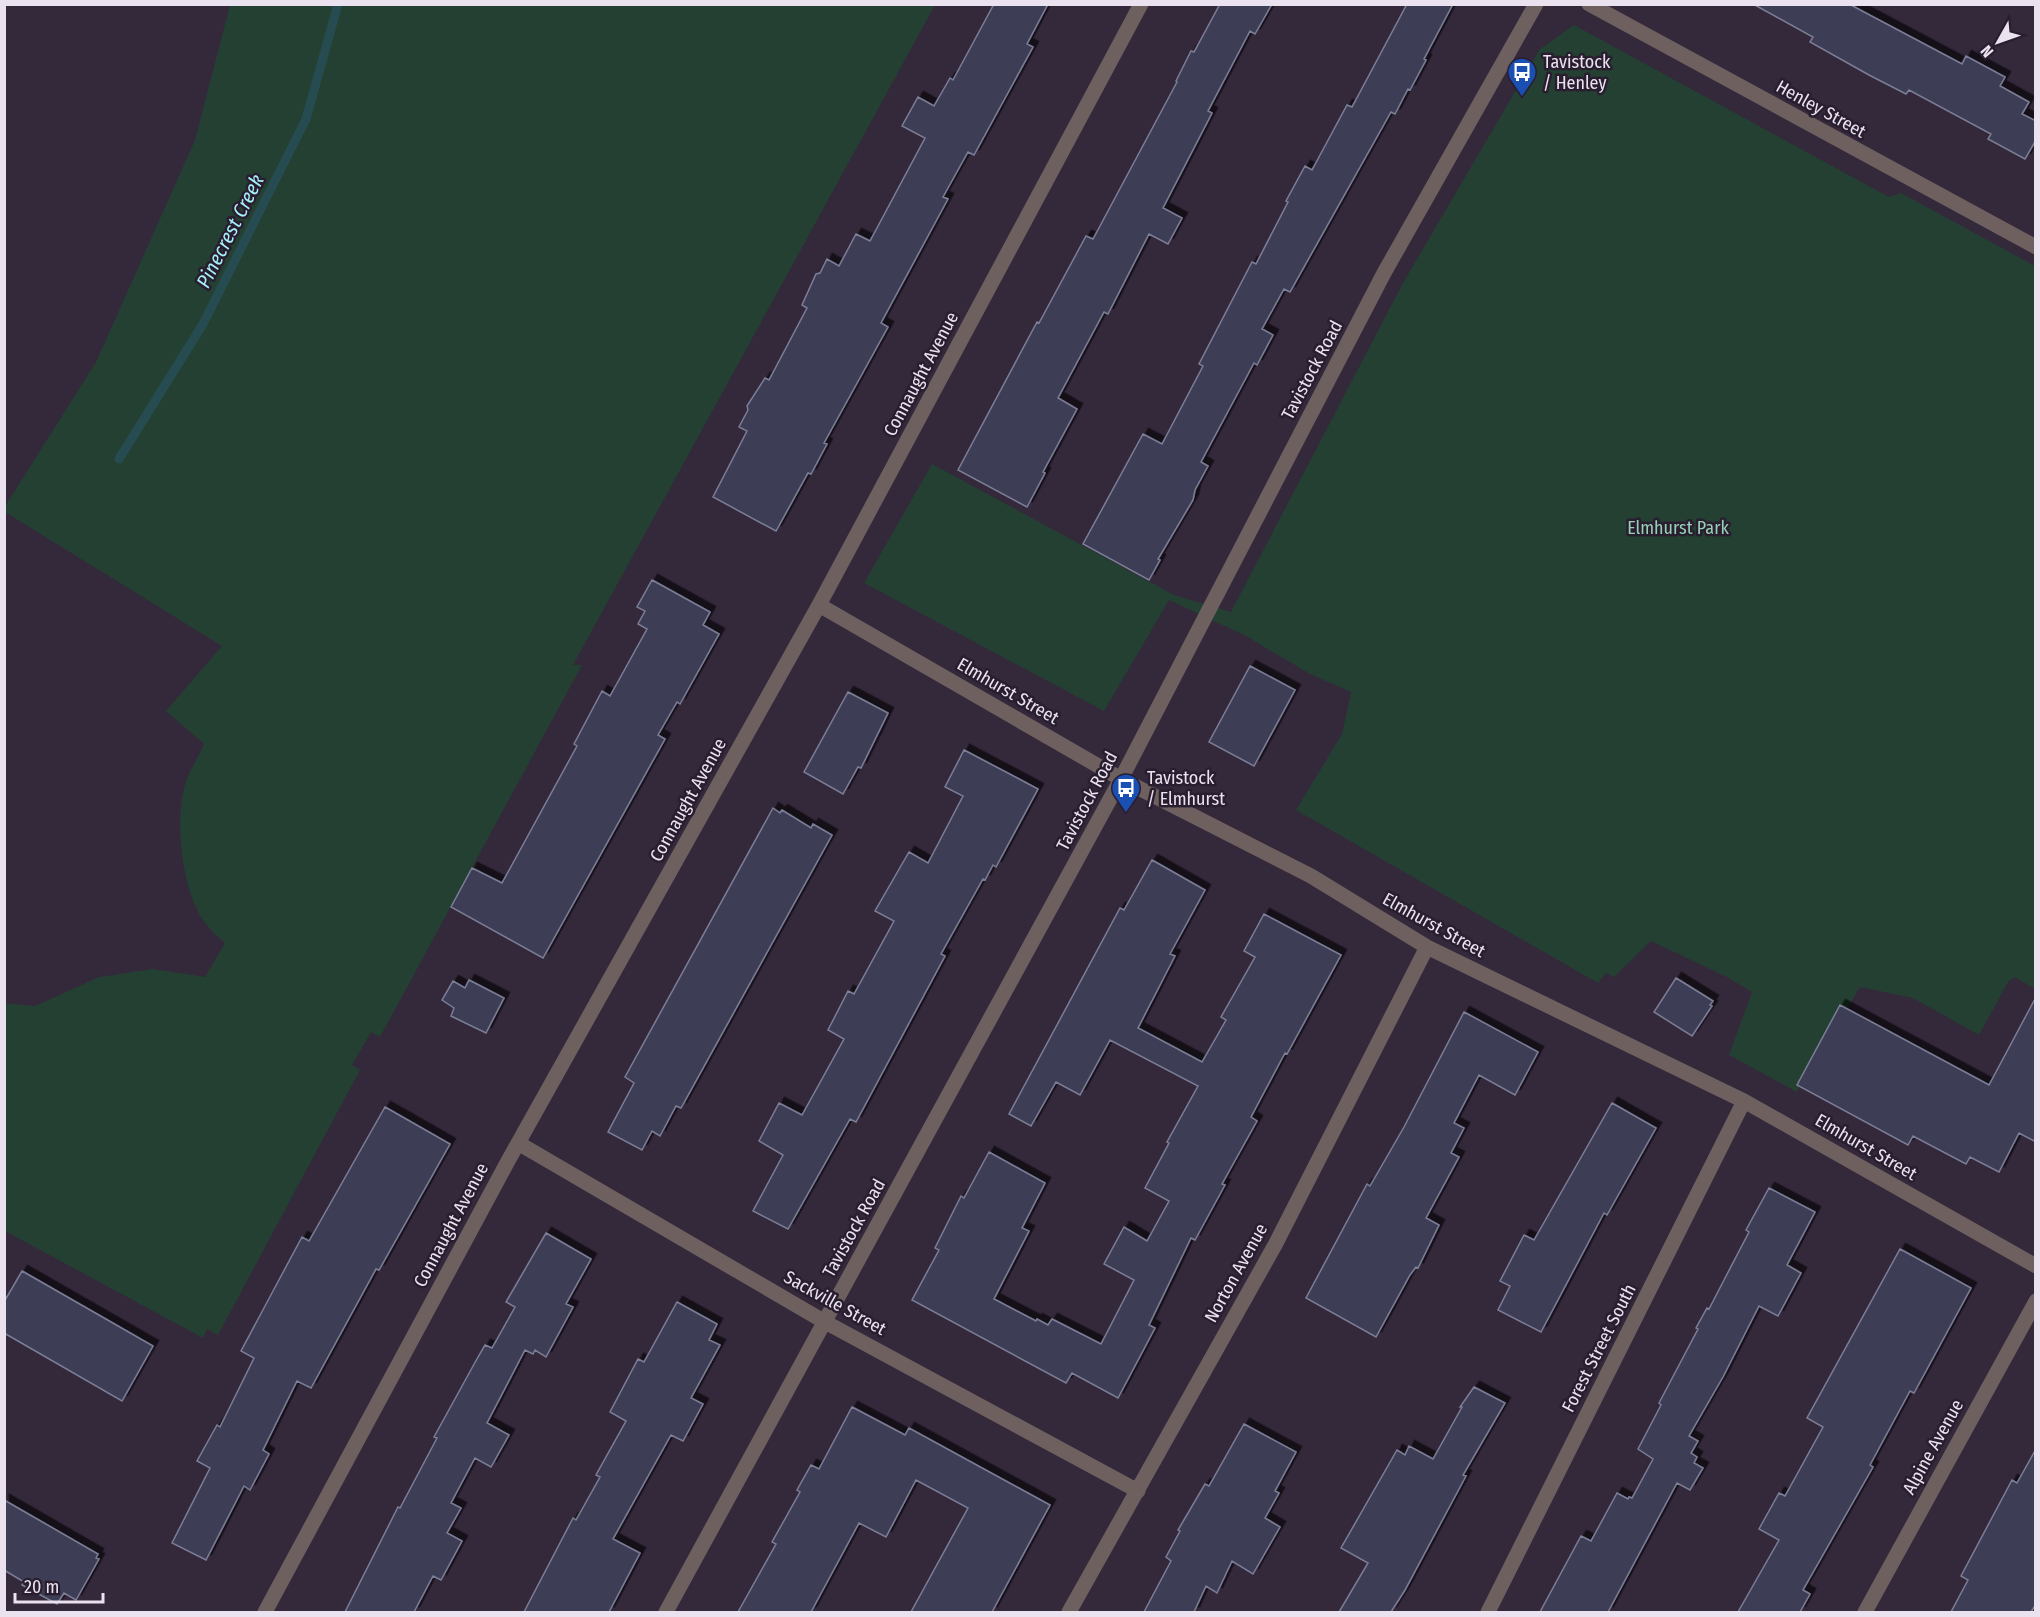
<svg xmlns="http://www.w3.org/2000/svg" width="2040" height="1617" font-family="'Fira Sans Condensed',sans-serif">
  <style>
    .green { fill: #244032 }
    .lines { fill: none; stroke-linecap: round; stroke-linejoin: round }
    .stream { stroke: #264c51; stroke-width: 9 }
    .building { fill: #3c3d57; stroke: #7c7e96; stroke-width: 1.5; filter: url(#shadow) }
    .street { stroke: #6d605f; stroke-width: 15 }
    .labels { text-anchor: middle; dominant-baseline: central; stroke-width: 5; stroke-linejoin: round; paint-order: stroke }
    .poi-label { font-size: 18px; fill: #eae2ef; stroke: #291e30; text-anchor: start }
    .street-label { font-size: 18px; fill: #eae2ef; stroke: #291e30 }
    .park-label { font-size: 18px; fill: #97d1b3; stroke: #291e30 }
    .water-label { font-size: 20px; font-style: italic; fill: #a6f0fa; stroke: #291e30 }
  </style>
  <defs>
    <filter id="shadow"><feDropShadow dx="5.5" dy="-5.5" stdDeviation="0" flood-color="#0009"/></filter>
  </defs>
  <rect width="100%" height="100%" fill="#34283b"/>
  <!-- green -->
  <path class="green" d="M 230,5 L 935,5 L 573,665 L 582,665 L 380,1037 L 371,1032 L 352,1065 L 360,1070 L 218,1335 L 207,1329 L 203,1338 L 5,1231 L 4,1003 L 35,1006 L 99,977 L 153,969 L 205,977 L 225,943 C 217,936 209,929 203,920 C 181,887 174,818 186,781 C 191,768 199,756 204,744 L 166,711 L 222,646 L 5,512 L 4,508 L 96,362 L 195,140 Z
    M 1574,25 L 1889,197 L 1901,193 L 2035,266 L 2035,989 L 2015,977 L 2008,982 L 1979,1035 L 1913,998 L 1860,987 L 1797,1092 L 1729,1055 L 1752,992 L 1727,977 L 1651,941 L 1614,977 L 1606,973 L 1598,983 L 1296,810 L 1342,734 L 1351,692 L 1310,674 L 1246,636 L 1169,600 L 1104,711 L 864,583 L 932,464 L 1174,595 L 1231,612 L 1403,283 L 1540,49 Z"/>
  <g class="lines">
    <!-- stream -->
    <path class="stream" d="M 119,459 L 203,324 L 306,119 L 338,4"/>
  </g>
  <!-- building -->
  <path class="building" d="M 994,4 L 1048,4 L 1027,44 L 1033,47 L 974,155 L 968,152 L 943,197 L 948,199 L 881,323 L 888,327 L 824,443 L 827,444 L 811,474 L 808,473 L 776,531 L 713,497 L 747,431 L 739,427 L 748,410 L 747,406 L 765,378 L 769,380 L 807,308 L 802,305 L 816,274 L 820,273 L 827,259 L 839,266 L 856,234 L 870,241 L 925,138 L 902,126 L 918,97 L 934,106 L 950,78 L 953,80 Z
    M 1220,4 L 1272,4 L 1255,34 L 1250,31 L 1208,111 L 1212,113 L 1163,208 L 1182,218 L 1168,244 L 1149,234 L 1108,314 L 1104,312 L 1058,398 L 1077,409 L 1043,472 L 1045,473 L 1027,507 L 958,470 L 1037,322 L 1039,323 L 1086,236 L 1093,239 L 1177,82 L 1176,81 L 1191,51 L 1194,52 Z
    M 1407,4 L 1453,4 L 1424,59 L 1426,60 L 1410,90 L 1408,89 L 1395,114 L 1391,112 L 1290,292 L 1284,289 L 1262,329 L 1273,335 L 1257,365 L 1254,363 L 1201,462 L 1208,466 L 1195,490 L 1193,500 L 1158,559 L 1160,560 L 1149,580 L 1083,544 L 1143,434 L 1162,444 L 1203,366 L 1199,364 L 1252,262 L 1256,264 L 1288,202 L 1286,201 L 1305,166 L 1312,170 L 1347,105 L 1352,107 Z
    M 1753,4 L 1849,4 L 1962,64 L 1966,56 L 2005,77 L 2000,86 L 2029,102 L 2022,114 L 2036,121 L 2036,140 L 2025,159 L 1988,139 L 1991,134 L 1909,90 L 1906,94 L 1869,75 L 1810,42 L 1813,37 Z
    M 652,580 L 710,612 L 703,625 L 719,634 L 680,704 L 677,702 L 658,735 L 665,739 L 543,958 L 451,907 L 472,868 L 502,883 L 577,746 L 574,744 L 602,691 L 610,696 L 647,629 L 638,624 L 645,611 L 637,607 Z
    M 1250,666 L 1295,690 L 1254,766 L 1209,742 Z
    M 848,692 L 888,713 L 861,768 L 858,767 L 843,794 L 804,772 Z
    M 964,750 L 1038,789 L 996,867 L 993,865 L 985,880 L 983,879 L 941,954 L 945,956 L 856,1122 L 850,1119 L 788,1229 L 753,1211 L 783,1155 L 759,1141 L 779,1103 L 802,1115 L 844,1039 L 828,1030 L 848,991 L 854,994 L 894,921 L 875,911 L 909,852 L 928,863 L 963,796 L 945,787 Z
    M 773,808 L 780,813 L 782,810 L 811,828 L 813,824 L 832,835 L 681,1108 L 676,1106 L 660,1136 L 652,1131 L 642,1150 L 608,1132 L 634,1083 L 625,1077 Z
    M 1152,860 L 1205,890 L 1170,954 L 1175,956 L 1138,1028 L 1202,1062 L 1226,1020 L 1221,1017 L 1255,957 L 1244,951 L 1264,914 L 1341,955 L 1287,1054 L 1285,1053 L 1251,1117 L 1257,1121 L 1222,1184 L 1225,1185 L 1195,1240 L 1191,1238 L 1149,1325 L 1155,1328 L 1118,1398 L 1072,1373 L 1066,1383 L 912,1300 L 939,1250 L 935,1248 L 961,1196 L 964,1198 L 989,1152 L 1045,1183 L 1022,1228 L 1029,1231 L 994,1299 L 1036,1321 L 1037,1319 L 1048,1325 L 1052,1319 L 1101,1344 L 1134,1280 L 1104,1264 L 1124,1227 L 1147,1241 L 1169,1201 L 1145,1188 L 1169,1143 L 1167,1142 L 1198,1086 L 1110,1040 L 1080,1095 L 1056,1082 L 1031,1126 L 1009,1114 L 1120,908 L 1124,910 Z
    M 1676,978 L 1713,1001 L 1710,1005 L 1712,1006 L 1692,1036 L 1654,1012 Z
    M 469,980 L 504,998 L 486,1033 L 451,1016 L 454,1008 L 442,1000 L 453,981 L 465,988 Z
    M 2036,997 L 2036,1142 L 2019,1133 L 1999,1172 L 1970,1157 L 1966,1164 L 1913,1136 L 1908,1145 L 1797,1085 L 1840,1005 L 1989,1085 Z
    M 1464,1012 L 1538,1052 L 1515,1095 L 1479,1075 L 1454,1123 L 1464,1128 L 1451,1153 L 1459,1157 L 1426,1218 L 1439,1225 L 1418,1268 L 1416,1267 L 1410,1275 L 1376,1337 L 1306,1298 L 1367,1184 L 1370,1186 L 1404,1127 Z
    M 1612,1103 L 1656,1128 L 1607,1215 L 1604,1213 L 1541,1332 L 1498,1310 L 1510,1286 L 1500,1281 L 1524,1235 L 1534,1240 Z
    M 385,1107 L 450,1144 L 379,1270 L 376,1269 L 311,1388 L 297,1381 L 263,1450 L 269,1454 L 250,1490 L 244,1486 L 206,1560 L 172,1543 L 210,1468 L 197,1461 L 217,1425 L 220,1427 L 254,1358 L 241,1351 L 273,1291 L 302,1237 L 309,1241 Z
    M 1769,1188 L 1815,1212 L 1787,1265 L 1801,1273 L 1778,1316 L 1759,1306 L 1723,1377 L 1689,1436 L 1698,1441 L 1691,1453 L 1697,1457 L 1694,1463 L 1703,1468 L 1690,1490 L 1677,1483 L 1608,1612 L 1540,1612 L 1581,1536 L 1591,1541 L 1617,1493 L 1628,1499 L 1629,1497 L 1632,1498 L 1653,1459 L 1638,1449 L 1661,1405 L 1659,1403 L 1698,1329 L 1696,1328 L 1707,1308 L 1709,1309 L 1724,1280 L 1749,1232 L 1746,1230 Z
    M 546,1233 L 591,1259 L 566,1304 L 573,1307 L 546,1357 L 535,1350 L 533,1354 L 525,1350 L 487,1423 L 509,1435 L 491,1467 L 475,1458 L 451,1503 L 461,1508 L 447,1533 L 462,1541 L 441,1580 L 433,1576 L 414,1612 L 345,1612 L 398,1507 L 400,1508 L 437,1438 L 434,1437 L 478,1357 L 485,1345 L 492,1348 L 515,1307 L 506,1302 Z
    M 1900,1249 L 1971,1288 L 1914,1393 L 1910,1391 L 1870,1465 L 1873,1467 L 1803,1590 L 1810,1594 L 1800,1612 L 1738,1612 L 1779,1540 L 1759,1529 L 1779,1493 L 1785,1496 L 1823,1427 L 1807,1418 Z
    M 22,1271 L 153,1346 L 122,1401 L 4,1333 L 4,1302 Z
    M 677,1302 L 717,1324 L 709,1340 L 720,1345 L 691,1398 L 703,1404 L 683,1441 L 671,1435 L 613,1539 L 640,1553 L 609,1612 L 524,1612 L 573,1518 L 576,1520 L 600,1477 L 596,1475 L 626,1421 L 610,1412 L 638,1359 L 644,1362 Z
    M 1474,1387 L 1505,1403 L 1463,1475 L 1466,1476 L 1405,1590 L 1391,1612 L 1339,1612 L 1368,1563 L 1341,1548 L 1397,1450 L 1405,1455 L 1409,1446 L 1433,1459 L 1462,1407 L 1460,1407 Z
    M 852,1407 L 905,1435 L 909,1428 L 1050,1505 L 992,1612 L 911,1612 L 968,1508 L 916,1480 L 886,1537 L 859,1523 L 811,1612 L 738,1612 L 776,1544 L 772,1542 L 800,1492 L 797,1490 L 811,1465 L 819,1469 Z
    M 1244,1424 L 1296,1452 L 1275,1491 L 1279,1493 L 1265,1518 L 1280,1527 L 1253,1574 L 1232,1561 L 1217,1593 L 1206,1586 L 1194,1612 L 1144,1612 L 1171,1561 L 1166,1557 L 1180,1531 L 1178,1530 L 1205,1484 L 1209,1486 Z
    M 2036,1449 L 2036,1604 L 2031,1612 L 1951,1612 L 1968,1580 L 1961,1576 L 2012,1480 L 2017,1483 Z
    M 4,1500 L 98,1554 L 96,1558 L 99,1559 L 76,1600 L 64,1593 L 57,1604 L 22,1585 L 24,1582 L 4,1570 Z"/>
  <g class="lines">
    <!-- street -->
    <path class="street" d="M 1589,4 L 2036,247
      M 819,605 L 1121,779 L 1311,876 L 1427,947 L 1744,1101 L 2036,1266
      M 518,1143 L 825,1322 L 1138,1491
      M 265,1612 L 508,1161 L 819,605 L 1141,4
      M 666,1612 L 1121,779 L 1384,273 L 1536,4
      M 1069,1612 L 1275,1245 L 1427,947
      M 1488,1612 L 1744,1101
      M 1865,1612 L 2036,1301"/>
  </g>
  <!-- icons -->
  <defs>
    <g id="bus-pin" transform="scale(1.5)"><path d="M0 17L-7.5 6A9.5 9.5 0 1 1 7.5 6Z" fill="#1a4fb4" stroke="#291e30"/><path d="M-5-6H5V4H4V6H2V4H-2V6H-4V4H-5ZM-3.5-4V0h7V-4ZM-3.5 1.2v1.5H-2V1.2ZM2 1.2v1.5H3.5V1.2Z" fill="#fff"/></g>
  </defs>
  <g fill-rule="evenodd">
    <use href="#bus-pin" x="1522" y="72"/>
    <use href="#bus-pin" x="1126" y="788"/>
  </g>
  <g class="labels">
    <!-- poi labels -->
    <g class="poi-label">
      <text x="1543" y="62">Tavistock<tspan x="1543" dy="21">/ Henley</tspan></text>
      <text x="1147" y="778">Tavistock<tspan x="1147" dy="21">/ Elmhurst</tspan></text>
    </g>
    <!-- street labels -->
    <g class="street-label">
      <text transform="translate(1821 109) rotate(29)">Henley Street</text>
      <text transform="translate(1312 370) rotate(-62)">Tavistock Road</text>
      <text transform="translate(921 374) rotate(-62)">Connaught Avenue</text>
      <text transform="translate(1008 691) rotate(30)">Elmhurst Street</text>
      <text transform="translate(688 800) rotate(-61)">Connaught Avenue</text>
      <text transform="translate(1087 801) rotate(-62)">Tavistock Road</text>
      <text transform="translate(1434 925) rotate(29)">Elmhurst Street</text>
      <text transform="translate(1866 1147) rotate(30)">Elmhurst Street</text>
      <text transform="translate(451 1225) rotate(-62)">Connaught Avenue</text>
      <text transform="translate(854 1228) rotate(-61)">Tavistock Road</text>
      <text transform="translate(1236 1273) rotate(-61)">Norton Avenue</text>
      <text transform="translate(835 1303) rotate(29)">Sackville Street</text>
      <text transform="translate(1599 1348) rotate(-63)">Forest Street South</text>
      <text transform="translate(1933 1447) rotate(-61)">Alpine Avenue</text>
    </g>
    <!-- park labels -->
    <g class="park-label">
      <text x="1678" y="528">Elmhurst Park</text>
    </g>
    <!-- water labels -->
    <g class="water-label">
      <text transform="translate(230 231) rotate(-63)">Pinecrest Creek</text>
    </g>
  </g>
  <!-- border -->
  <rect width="2040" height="1617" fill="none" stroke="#eae2ef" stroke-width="12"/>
  <!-- north arrow -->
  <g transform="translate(1998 42) rotate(230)" stroke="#291e30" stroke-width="4.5" paint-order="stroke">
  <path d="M0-4.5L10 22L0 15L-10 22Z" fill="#eae2ef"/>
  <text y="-9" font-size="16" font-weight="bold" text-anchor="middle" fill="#eae2ef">N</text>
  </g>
  <!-- scale -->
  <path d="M15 1593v9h88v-9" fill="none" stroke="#eae2ef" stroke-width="3"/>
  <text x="24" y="1593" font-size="18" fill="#eae2ef" stroke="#291e30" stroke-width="4.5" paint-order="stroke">20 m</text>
</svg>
